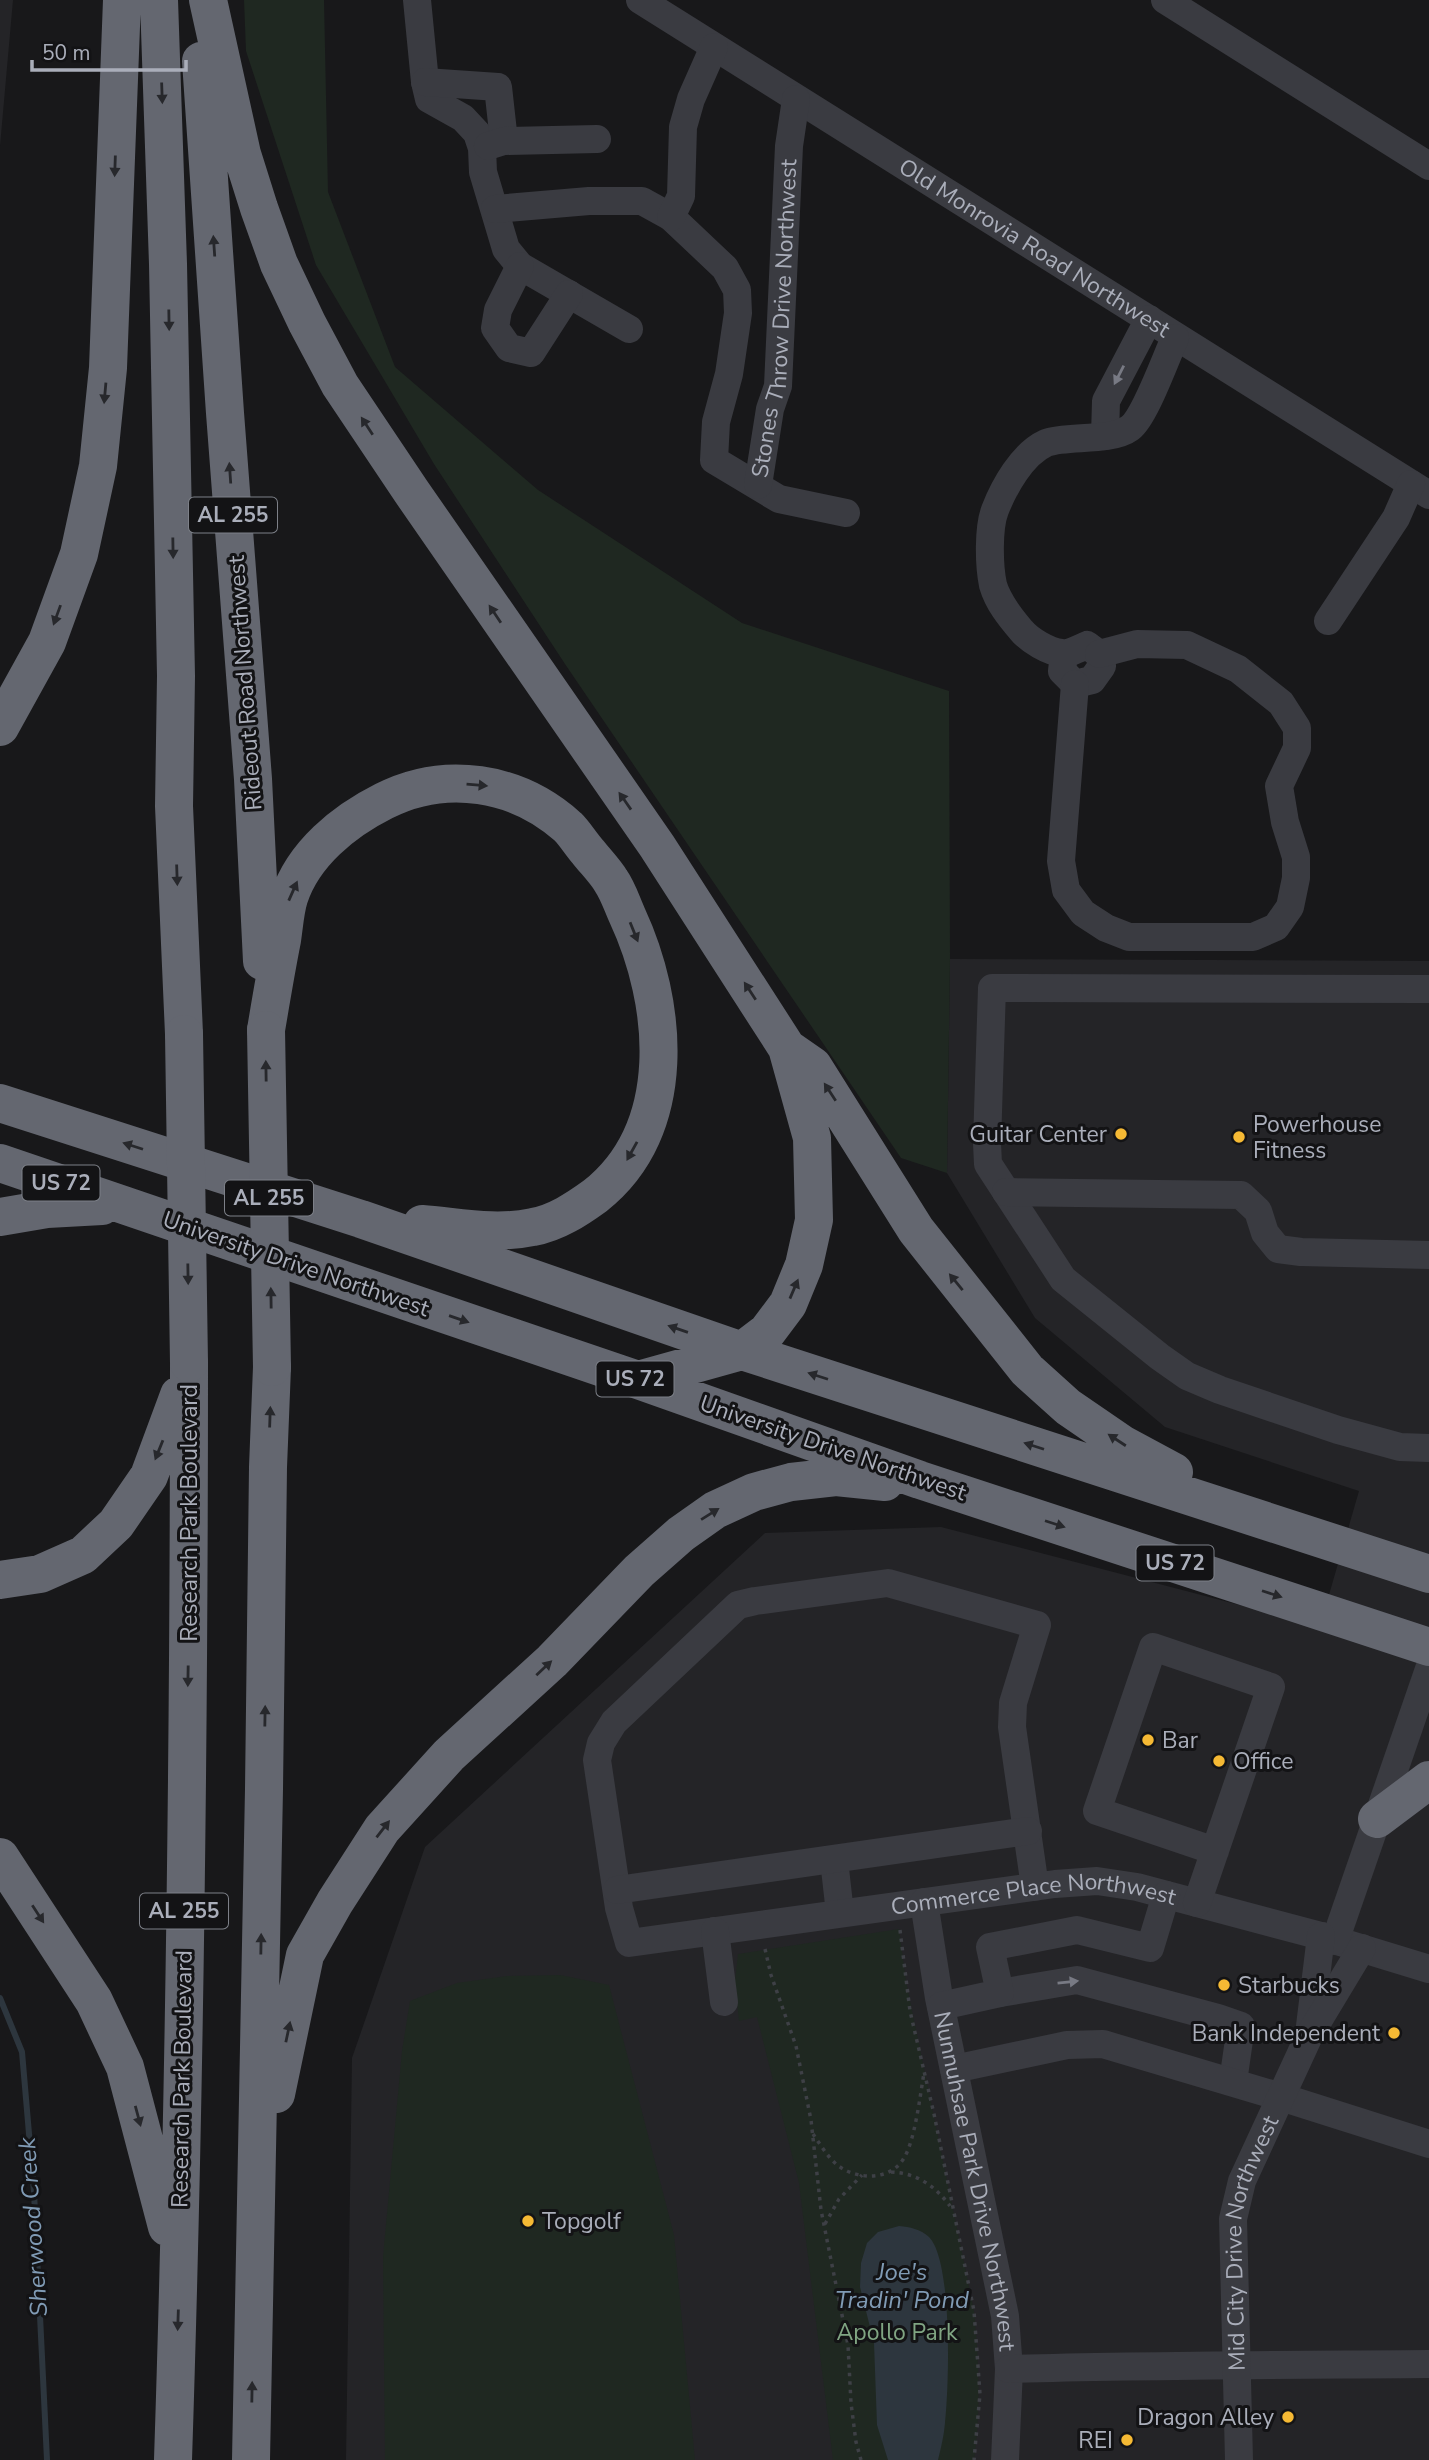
<svg xmlns="http://www.w3.org/2000/svg" width="1429" height="2460" font-family="'Nunito Sans',sans-serif">
  <style>
    .built { fill: #242427 }
    .green { fill: #1f2821 }
    .water { fill: #2d363e }
    .lines { fill: none; stroke-linecap: round; stroke-linejoin: round }
    .stream { stroke: #2d363e; stroke-width: 6 }
    .path { stroke: #3e4046; stroke-width: 3.5; stroke-dasharray: 3.5 5; stroke-linecap: butt }
    .minor { stroke: #3a3b41; stroke-width: 28 }
    .highway { stroke: #646770; stroke-width: 38 }
    .highway-bridge { stroke: #646770; stroke-width: 38 }
    .oneway { fill: #27282c }
    .oneway2 { fill: #787a84 }
    .poi-dot { fill: #f5b934; stroke: #131315; stroke-width: 2.5 }
    .labels { text-anchor: middle; dominant-baseline: central; stroke-width: 6; stroke-linejoin: round; paint-order: stroke }
    .shield { fill: #131315; stroke: #7d8088; stroke-width: 2 }
    .shield-label { font-size: 21px; font-weight: bold; fill: #aaaeba }
    .street-label { font-size: 23px; fill: #aaaeba; stroke: #131315 }
    .poi-label { font-size: 23px; fill: #aaaeba; stroke: #131315; text-anchor: start }
    .park-label { font-size: 23px; fill: #80a583; stroke: #131315 }
    .water-label { font-size: 24px; font-style: italic; fill: #809bb5; stroke: #131315 }
  </style>
  <rect width="100%" height="100%" fill="#18181a"/>
  <!-- built -->
  <path class="built" d="M 0,0 L 13,0 L 0,146 Z
    M 950,959 L 1429,961 L 1429,2460 L 346,2460 L 352,2058 L 425,1847 L 765,1533 L 941,1527 L 1320,1626 L 1359,1491 L 1165,1427 L 1035,1318 L 947,1173 Z"/>
  <!-- green -->
  <path class="green" d="M 244,0 L 324,0 L 328,192 L 395,367 L 538,490 L 742,623 L 949,691 L 950,959 L 947,1173 L 901,1158 L 565,664 L 434,464 L 316,265 L 246,51 Z
    M 899,1929 L 906,1981 L 974,2311 C 979,2360 981,2411 974,2460 L 833,2460 L 799,2183 L 757,2017 L 739,2021 L 735,1981 L 738,1954 Z
    M 560,1975 L 609,1985 L 674,2235 L 695,2460 L 385,2460 L 383,2257 L 402,2051 L 410,2001 L 457,1983 L 507,1976 Z"/>
  <!-- water -->
  <path class="water" d="M 899,2226 C 910,2227 920,2229 929,2237 C 953,2261 949,2388 945,2423 C 944,2435 941,2448 938,2460 L 888,2460 L 877,2425 L 874,2343 L 860,2287 L 861,2263 L 867,2243 L 878,2232 Z"/>
  <g class="lines">
    <!-- stream -->
    <path class="stream" d="M 0,1998 L 22,2052 L 34,2192 L 47,2460"/>
    <!-- path -->
    <path class="path" d="M 900,1930 L 910,2011 L 934,2114 L 974,2311 L 980,2394 L 974,2460
      M 765,1949 L 771,1975 L 796,2046 L 811,2120 L 821,2210 L 848,2345 L 851,2403 L 856,2442 L 861,2460
      M 813,2134 C 820,2144 827,2156 836,2164 C 855,2180 890,2182 904,2158 C 915,2140 920,2096 924,2073
      M 891,2172 C 917,2173 935,2186 950,2206
      M 825,2224 L 839,2199 L 862,2175"/>
    <!-- minor -->
    <g class="minor">
      <path d="M 417,0 L 425,82 L 429,99 L 463,118 L 477,133 L 482,148 L 483,172 L 506,249 L 520,266 L 629,329"/>
      <path id="s1" d="M 640,0 L 1429,495"/>
      <path d="M 1165,0 L 1429,166"/>
      <path d="M 425,82 L 498,87 L 504,141"/>
      <path d="M 488,146 L 504,141 L 597,139"/>
      <path d="M 495,209 L 589,201 L 642,201 L 671,217 L 725,268 L 737,290 L 738,313 L 729,374 L 716,422 L 714,460 L 779,499 L 846,513"/>
      <path d="M 671,217 L 681,196 L 683,127 L 691,99 L 714,47"/>
      <path d="M 520,266 L 498,310 L 495,328 L 509,348 L 531,353 L 569,294"/>
      <path d="M 1105,436 L 1106,401 L 1149,319"/>
      <path id="s2" d="M 758,485 L 770,409 L 778,386 L 789,146 L 796,99"/>
      <path d="M 1328,621 L 1396,518 L 1411,484"/>
      <path d="M 1064,654 L 1062,671 L 1075,684 L 1092,680 L 1102,666 L 1099,654 L 1087,645 C 1080,648 1069,654 1062,653 C 1049,652 1029,640 1021,630 C 1009,616 998,602 993,585 C 989,566 988,528 995,510 C 1004,487 1022,454 1046,443 C 1066,435 1111,442 1130,428 C 1145,417 1166,357 1175,338"/>
      <path d="M 1075,684 L 1061,861 L 1066,890 L 1083,913 L 1106,928 L 1129,937 L 1253,937 L 1276,927 L 1290,907 L 1296,878 L 1296,857 L 1285,822 L 1279,786 L 1297,748 L 1297,728 L 1281,703 L 1238,669 L 1187,645 L 1137,644 L 1099,654"/>
      <path d="M 1429,989 L 992,988 L 987,1143 L 988,1164 L 1063,1279 L 1160,1357 L 1187,1376 L 1220,1390 L 1338,1430 L 1400,1447 L 1429,1448"/>
      <path d="M 1006,1192 L 1241,1195 L 1258,1211 L 1265,1233 L 1278,1249 L 1301,1252 L 1429,1255"/>
      <path d="M 834,1860 L 840,1913"/>
      <path id="s3" d="M 1035,1887 L 1012,1727 L 1013,1703 L 1037,1625 L 888,1583 L 755,1601 L 738,1605 L 614,1722 L 601,1743 L 597,1760 L 619,1908 L 629,1943 L 1055,1884 L 1097,1881 L 1137,1887 L 1321,1936 L 1429,1969"/>
      <path d="M 617,1890 L 1028,1831"/>
      <path id="s4" d="M 924,1902 L 939,1998 L 1005,2316 L 1009,2369 L 1005,2460"/>
      <path d="M 1197,1903 L 1271,1687 L 1153,1647 L 1097,1811 L 1215,1851"/>
      <path d="M 715,1931 L 724,2002"/>
      <path d="M 1335,1941 L 1429,1669"/>
      <path d="M 1000,1993 L 1077,1980 L 1218,2018 L 1241,2026 L 1233,2082"/>
      <path d="M 941,2006 L 1000,1993 L 990,1947 L 1077,1930 L 1150,1948 L 1166,1895"/>
      <path d="M 1310,2026 L 1321,1936"/>
      <path d="M 954,2069 L 1067,2045 L 1103,2044 L 1281,2097 L 1429,2144"/>
      <path d="M 1009,2369 C 1149,2365 1289,2365 1429,2364"/>
      <path id="s5" d="M 1239,2460 L 1233,2219 L 1242,2181 L 1309,2036 L 1362,1948"/>
    </g>
    <!-- highway -->
    <path class="highway" d="M 159,0 L 168,264 L 176,676 L 174,806 L 184,1034
      M 208,0 L 242,154 L 259,208 L 279,264 L 307,323 L 340,385 L 411,491 L 657,846 L 787,1048 L 812,1138 L 814,1220 L 804,1265 L 788,1304 L 767,1332 L 742,1351 L 638,1380
      M 201,61 L 225,413 L 253,779 L 262,961
      M 0,727 L 47,642 L 79,554 L 98,466 L 108,368 L 122,0
      M 266,1030 C 271,1000 276,970 282,940 C 284,927 285,911 289,898 C 303,854 344,821 384,801 C 445,770 517,781 568,827 C 575,834 581,844 588,852 C 595,861 605,871 611,881 C 618,891 622,904 627,915 C 668,1003 680,1129 595,1196 C 577,1209 556,1223 533,1227 C 496,1235 459,1227 422,1224
      M 790,1050 L 813,1066 L 916,1230 L 1027,1370 L 1068,1407 L 1122,1444 L 1174,1472
      M 0,1103 L 361,1219 L 742,1351 L 1429,1574
      M 0,1163 L 638,1380 L 920,1480 L 1429,1647
      M 0,1217 L 47,1209 L 102,1206
      M 0,1580 L 40,1574 L 83,1555 L 116,1524 L 149,1476 L 179,1395
      M 1377,1819 L 1429,1780
      M 0,1857 L 94,2001 L 125,2067 L 167,2227
      M 276,2094 L 305,1955 L 335,1902 L 382,1829 L 449,1755 L 552,1661 L 639,1571 L 681,1534 L 715,1510 L 754,1492 L 791,1482 L 836,1477 L 885,1482
      M 173,2460 C 185,2094 189,1729 189,1363
      M 251,2460 L 264,1789 L 268,1467 L 272,1367"/>
    <!-- highway-bridge -->
    <path class="highway-bridge" d="M 266,1030 L 272,1367
      M 184,1034 L 189,1363"/>
  </g>
  <!-- one-way arrows -->
  <defs><path id="oneway-solid" d="M-6-.8H1V-3.2L6.5 0L1 3.2V.8H-6Z" transform="scale(1.75)"/></defs>
  <g class="oneway">
    <use href="#oneway-solid" transform="translate(162 93) rotate(88)"/>
    <use href="#oneway-solid" transform="translate(115 166) rotate(92)"/>
    <use href="#oneway-solid" transform="translate(214 246) rotate(-94)"/>
    <use href="#oneway-solid" transform="translate(169 320) rotate(89)"/>
    <use href="#oneway-solid" transform="translate(105 393) rotate(95)"/>
    <use href="#oneway-solid" transform="translate(367 426) rotate(-123)"/>
    <use href="#oneway-solid" transform="translate(230 473) rotate(-94)"/>
    <use href="#oneway-solid" transform="translate(173 548) rotate(89)"/>
    <use href="#oneway-solid" transform="translate(495 614) rotate(-124)"/>
    <use href="#oneway-solid" transform="translate(57 615) rotate(110)"/>
    <use href="#oneway-solid" transform="translate(477 785) rotate(5)"/>
    <use href="#oneway-solid" transform="translate(625 801) rotate(-125)"/>
    <use href="#oneway-solid" transform="translate(177 875) rotate(88)"/>
    <use href="#oneway-solid" transform="translate(293 891) rotate(-66)"/>
    <use href="#oneway-solid" transform="translate(634 932) rotate(68)"/>
    <use href="#oneway-solid" transform="translate(750 991) rotate(-123)"/>
    <use href="#oneway-solid" transform="translate(266 1071) rotate(-91)"/>
    <use href="#oneway-solid" transform="translate(830 1092) rotate(-123)"/>
    <use href="#oneway-solid" transform="translate(133 1146) rotate(-162)"/>
    <use href="#oneway-solid" transform="translate(632 1151) rotate(119)"/>
    <use href="#oneway-solid" transform="translate(188 1274) rotate(89)"/>
    <use href="#oneway-solid" transform="translate(956 1282) rotate(-129)"/>
    <use href="#oneway-solid" transform="translate(794 1289) rotate(-67)"/>
    <use href="#oneway-solid" transform="translate(271 1298) rotate(-91)"/>
    <use href="#oneway-solid" transform="translate(459 1319) rotate(19)"/>
    <use href="#oneway-solid" transform="translate(678 1329) rotate(-161)"/>
    <use href="#oneway-solid" transform="translate(818 1376) rotate(-162)"/>
    <use href="#oneway-solid" transform="translate(270 1417) rotate(-88)"/>
    <use href="#oneway-solid" transform="translate(1117 1440) rotate(-147)"/>
    <use href="#oneway-solid" transform="translate(1034 1446) rotate(-162)"/>
    <use href="#oneway-solid" transform="translate(159 1450) rotate(112)"/>
    <use href="#oneway-solid" transform="translate(710 1514) rotate(-32)"/>
    <use href="#oneway-solid" transform="translate(1055 1524) rotate(18)"/>
    <use href="#oneway-solid" transform="translate(1272 1594) rotate(18)"/>
    <use href="#oneway-solid" transform="translate(544 1668) rotate(-43)"/>
    <use href="#oneway-solid" transform="translate(188 1676) rotate(91)"/>
    <use href="#oneway-solid" transform="translate(265 1716) rotate(-89)"/>
    <use href="#oneway-solid" transform="translate(383 1829) rotate(-52)"/>
    <use href="#oneway-solid" transform="translate(38 1914) rotate(57)"/>
    <use href="#oneway-solid" transform="translate(261 1944) rotate(-89)"/>
    <use href="#oneway-solid" transform="translate(288 2032) rotate(-78)"/>
    <use href="#oneway-solid" transform="translate(138 2116) rotate(75)"/>
    <use href="#oneway-solid" transform="translate(178 2320) rotate(92)"/>
    <use href="#oneway-solid" transform="translate(252 2392) rotate(-89)"/>
  </g>
  <g class="oneway2">
    <use href="#oneway-solid" transform="translate(1119 375) rotate(117)"/>
    <use href="#oneway-solid" transform="translate(1068 1982) rotate(-6)"/>
  </g>
  <!-- markers -->
  <g class="poi-dot">
    <circle cx="1121" cy="1134" r="7"/>
    <circle cx="1239" cy="1137" r="7"/>
    <circle cx="1148" cy="1740" r="7"/>
    <circle cx="1219" cy="1761" r="7"/>
    <circle cx="1224" cy="1985" r="7"/>
    <circle cx="1394" cy="2033" r="7"/>
    <circle cx="528" cy="2221" r="7"/>
    <circle cx="1288" cy="2417" r="7"/>
    <circle cx="1127" cy="2440" r="7"/>
  </g>
  <g class="labels">
    <!-- shield labels -->
    <g class="shield">
      <rect x="189" y="497.5" width="88" height="35" rx="5"/>
      <rect x="22.5" y="1165.5" width="77" height="35" rx="5"/>
      <rect x="225" y="1180.5" width="88" height="35" rx="5"/>
      <rect x="596.5" y="1361.5" width="77" height="35" rx="5"/>
      <rect x="1136.5" y="1545.5" width="77" height="35" rx="5"/>
      <rect x="140" y="1893.5" width="88" height="35" rx="5"/>
    </g>
    <g class="shield-label">
      <text x="233" y="515">AL 255</text>
      <text x="61" y="1183">US 72</text>
      <text x="269" y="1198">AL 255</text>
      <text x="635" y="1379">US 72</text>
      <text x="1175" y="1563">US 72</text>
      <text x="184" y="1911">AL 255</text>
    </g>
    <!-- street labels -->
    <g class="street-label">
      <text stroke="none"><textPath href="#s1" startOffset="466">Old Monrovia Road Northwest</textPath></text>
      <text stroke="none"><textPath href="#s2" startOffset="168">Stones Throw Drive Northwest</textPath></text>
      <text transform="translate(245 683) rotate(-94)">Rideout Road Northwest</text>
      <text transform="translate(296 1264) rotate(19)">University Drive Northwest</text>
      <text transform="translate(833 1448) rotate(19)">University Drive Northwest</text>
      <text transform="translate(189 1513) rotate(-90)">Research Park Boulevard</text>
      <text stroke="none"><textPath href="#s3" startOffset="1381">Commerce Place Northwest</textPath></text>
      <text transform="translate(182 2079) rotate(-89)">Research Park Boulevard</text>
      <text stroke="none"><textPath href="#s4" startOffset="284">Nunnuhsae Park Drive Northwest</textPath></text>
      <text stroke="none"><textPath href="#s5" startOffset="220">Mid City Drive Northwest</textPath></text>
    </g>
    <!-- poi labels -->
    <g class="poi-label">
      <text x="1253" y="1124">Powerhouse<tspan x="1253" dy="26">Fitness</tspan></text>
      <text x="1107" y="1134" text-anchor="end">Guitar Center</text>
      <text x="1162" y="1740">Bar</text>
      <text x="1233" y="1761">Office</text>
      <text x="1238" y="1985">Starbucks</text>
      <text x="1380" y="2033" text-anchor="end">Bank Independent</text>
      <text x="542" y="2221">Topgolf</text>
      <text x="1274" y="2417" text-anchor="end">Dragon Alley</text>
      <text x="1113" y="2440" text-anchor="end">REI</text>
    </g>
    <!-- park labels -->
    <g class="park-label">
      <text x="897" y="2332">Apollo Park</text>
    </g>
    <!-- water labels -->
    <g class="water-label">
      <text transform="translate(33 2227) rotate(-94)">Sherwood Creek</text>
      <text x="902" y="2272">Joe's<tspan x="902" dy="28">Tradin' Pond</tspan></text>
    </g>
  </g>
  <!-- scale -->
  <path d="M32 60v10h154v-10" fill="none" stroke="#aaaeba" stroke-width="3.5"/>
  <text x="42" y="60" font-size="21" fill="#aaaeba" stroke="#131315" stroke-width="5" paint-order="stroke">50 m</text>
</svg>
